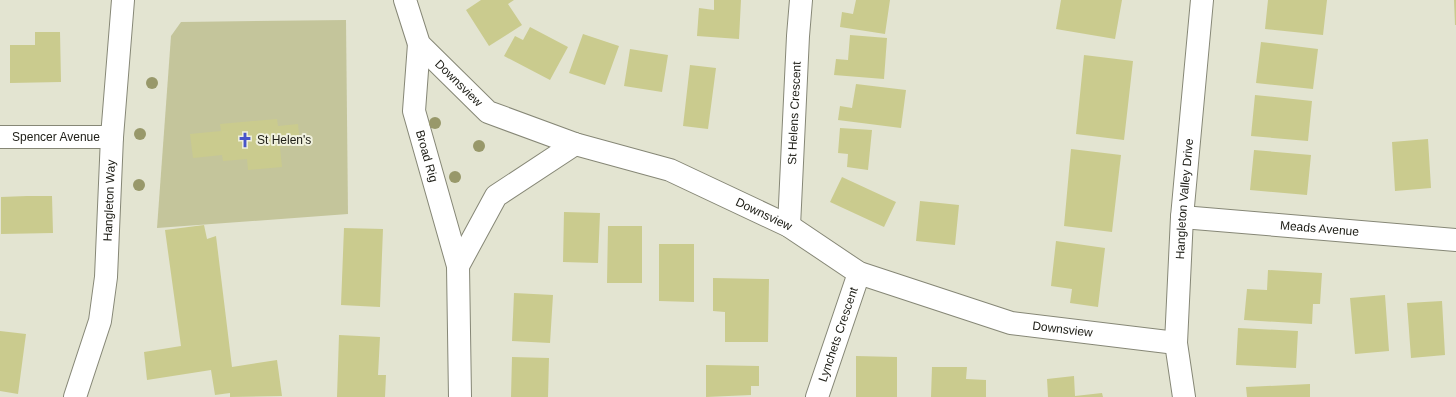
<svg xmlns="http://www.w3.org/2000/svg" width="1456" height="397" font-family="Helvetica,sans-serif">
  <style>
    .green { fill: #c4c59b }
    .building { fill: #cacb8e }
    .lines { fill: none; stroke-linecap: round; stroke-linejoin: round }
    .minor-casing { stroke: #868776; stroke-width: 24 }
    .minor { stroke: #fff; stroke-width: 22 }
    .tree { fill: #98986a }
    .labels { text-anchor: middle; dominant-baseline: central; stroke-width: 4; stroke-linejoin: round; paint-order: stroke }
    .street-label { font-size: 12px; fill: #202019; stroke: #f0f1de }
    .poi-label { font-size: 12px; fill: #202019; stroke: #f0f1de; text-anchor: start }
  </style>
  <rect width="100%" height="100%" fill="#e3e4d1"/>
  <!-- green -->
  <path class="green" d="M 346,20 L 348,214 L 157,228 L 171,36 L 181,22 Z"/>
  <!-- building -->
  <path class="building" d="M 481,0 L 514,0 L 508,4 L 522,25 L 489,46 L 466,10 Z
    M 714,0 L 741,0 L 739,39 L 697,36 L 699,8 L 714,10 Z
    M 856,0 L 890,0 L 885,34 L 840,27 L 842,12 L 853,14 Z
    M 1061,0 L 1122,0 L 1115,39 L 1056,29 Z
    M 1268,0 L 1327,0 L 1323,35 L 1265,29 Z
    M 1454,0 L 1456,0 L 1456,25 L 1455,25 Z
    M 530,27 L 568,47 L 550,80 L 504,56 L 515,36 L 523,40 Z
    M 35,32 L 60,32 L 61,82 L 10,83 L 10,45 L 35,45 Z
    M 583,34 L 619,46 L 605,85 L 569,73 Z
    M 850,35 L 887,38 L 884,79 L 834,75 L 836,59 L 848,60 Z
    M 1261,42 L 1318,49 L 1313,89 L 1256,83 Z
    M 630,49 L 668,55 L 662,92 L 624,86 Z
    M 1084,55 L 1133,61 L 1124,140 L 1076,134 Z
    M 690,65 L 716,68 L 708,129 L 683,126 Z
    M 856,84 L 906,90 L 901,128 L 838,120 L 840,106 L 852,108 Z
    M 1255,95 L 1312,101 L 1308,141 L 1251,136 Z
    M 277,119 L 278,126 L 298,124 L 300,145 L 280,147 L 282,167 L 248,170 L 247,159 L 223,161 L 222,155 L 193,158 L 190,134 L 221,131 L 220,124 Z
    M 840,128 L 872,130 L 868,170 L 847,167 L 848,154 L 838,153 Z
    M 1428,139 L 1431,188 L 1395,191 L 1392,142 Z
    M 1071,149 L 1121,155 L 1112,232 L 1064,226 Z
    M 1254,150 L 1311,155 L 1307,195 L 1250,190 Z
    M 842,177 L 896,202 L 884,227 L 830,202 Z
    M 27,196 L 52,196 L 53,233 L 1,234 L 1,197 Z
    M 920,201 L 959,205 L 955,245 L 916,241 Z
    M 564,212 L 600,213 L 598,263 L 563,262 Z
    M 204,225 L 207,239 L 216,236 L 232,367 L 277,360 L 282,396 L 230,397 L 230,393 L 215,395 L 211,370 L 147,380 L 144,352 L 181,346 L 165,230 Z
    M 608,226 L 642,226 L 642,283 L 607,283 Z
    M 344,228 L 383,229 L 380,307 L 341,305 Z
    M 1056,241 L 1105,248 L 1098,307 L 1070,303 L 1072,289 L 1051,286 Z
    M 659,244 L 694,244 L 694,302 L 659,301 Z
    M 1268,270 L 1322,273 L 1320,304 L 1313,304 L 1312,324 L 1244,320 L 1247,289 L 1267,290 Z
    M 713,278 L 769,279 L 768,342 L 725,342 L 725,312 L 713,311 Z
    M 514,293 L 553,295 L 550,343 L 512,341 Z
    M 1385,295 L 1389,351 L 1355,354 L 1350,298 Z
    M 1442,301 L 1445,355 L 1411,358 L 1407,303 Z
    M 1238,328 L 1298,331 L 1296,368 L 1236,365 Z
    M 0,331 L 26,334 L 18,394 L 0,391 Z
    M 339,335 L 380,337 L 378,375 L 386,375 L 385,397 L 337,397 Z
    M 856,356 L 897,357 L 897,397 L 856,397 Z
    M 512,357 L 549,358 L 548,397 L 511,397 Z
    M 706,365 L 759,366 L 759,386 L 751,386 L 751,395 L 706,397 Z
    M 932,367 L 967,367 L 966,379 L 986,380 L 986,397 L 931,397 Z
    M 1074,376 L 1075,396 L 1102,393 L 1103,397 L 1048,397 L 1047,379 Z
    M 1310,384 L 1310,397 L 1247,397 L 1246,387 Z"/>
  <g class="lines">
    <!-- minor casing -->
    <g class="minor-casing">
      <g id="minor">
        <path id="s1" d="M 405,0 L 419,44 L 488,112 L 575,144 L 670,170 L 789,226 L 859,273 L 1011,323 L 1176,343"/>
        <path id="s2" d="M 419,44 L 414,111 L 458,266 L 460,397"/>
        <path id="s3" d="M 0,137 L 112,137"/>
        <path id="s4" d="M 1182,217 L 1456,240"/>
        <path id="s5" d="M 789,226 L 798,36 L 801,0"/>
        <path d="M 458,266 L 496,196 L 575,144"/>
        <path id="s6" d="M 75,397 L 100,321 L 106,277 L 112,137 L 123,0"/>
        <path id="s7" d="M 817,397 L 859,273"/>
        <path id="s8" d="M 1184,397 L 1176,343 L 1182,217 L 1202,0"/>
      </g>
    </g>
    <!-- minor -->
    <use href="#minor" class="minor"/>
  </g>
  <!-- trees -->
  <g class="tree">
    <circle cx="152" cy="83" r="6"/>
    <circle cx="435" cy="123" r="6"/>
    <circle cx="140" cy="134" r="6"/>
    <circle cx="479" cy="146" r="6"/>
    <circle cx="455" cy="177" r="6"/>
    <circle cx="139" cy="185" r="6"/>
  </g>
  <!-- icons -->
  <defs>
    <g id="church-bare" transform="scale(1.2)"><path d="M-1.2-6h2.4v3.5h3.3v2.4h-3.3V6h-2.4V-.1h-3.3v-2.4h3.3Z" fill="#4755c9" stroke="#f0f1de" stroke-width="2.5" paint-order="stroke"/></g>
  </defs>
  <g fill-rule="evenodd">
    <use href="#church-bare" x="245" y="140"/>
  </g>
  <g class="labels">
    <!-- street labels -->
    <g class="street-label">
      <text stroke="none"><textPath href="#s1" startOffset="102">Downsview</textPath></text>
      <text stroke="none"><textPath href="#s5" startOffset="113">St Helens Crescent</textPath></text>
      <text stroke="none"><textPath href="#s3" startOffset="56">Spencer Avenue</textPath></text>
      <text stroke="none"><textPath href="#s2" startOffset="114">Broad Rig</textPath></text>
      <text stroke="none"><textPath href="#s8" startOffset="199">Hangleton Valley Drive</textPath></text>
      <text stroke="none"><textPath href="#s6" startOffset="201">Hangleton Way</textPath></text>
      <text stroke="none"><textPath href="#s1" startOffset="438">Downsview</textPath></text>
      <text stroke="none"><textPath href="#s4" startOffset="138">Meads Avenue</textPath></text>
      <text stroke="none"><textPath href="#s1" startOffset="762">Downsview</textPath></text>
      <text stroke="none"><textPath href="#s7" startOffset="66">Lynchets Crescent</textPath></text>
    </g>
    <!-- poi labels -->
    <g class="poi-label">
      <text x="257" y="140">St Helen's</text>
    </g>
  </g>
</svg>
